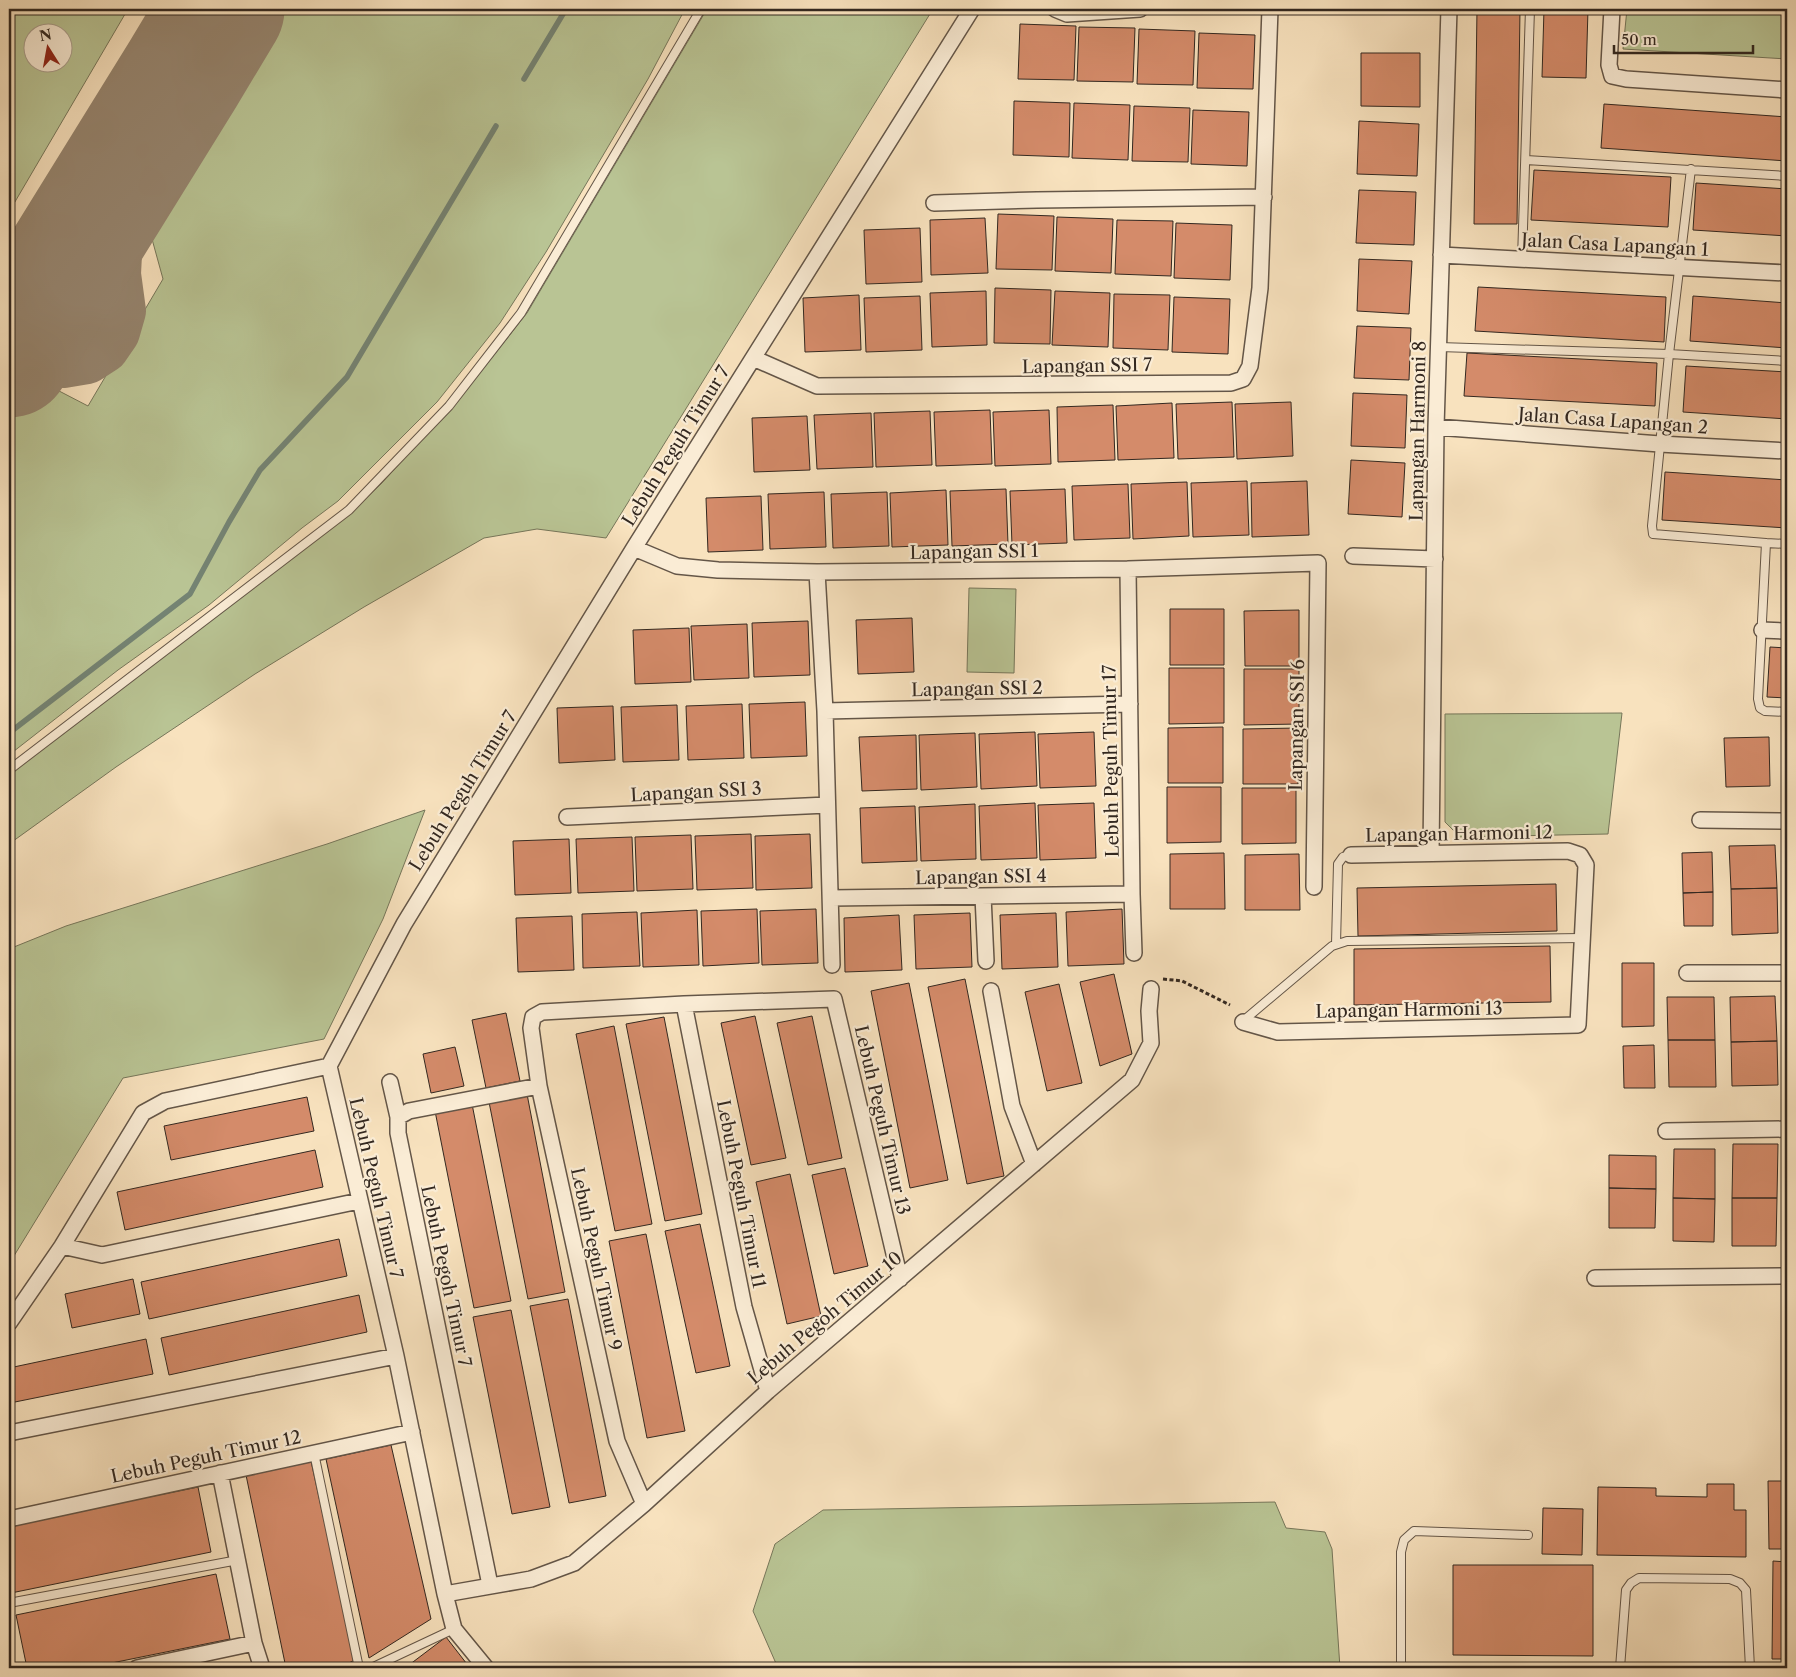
<svg xmlns="http://www.w3.org/2000/svg" width="1796" height="1677" font-family="'Libre Caslon Text',serif">
  <style>
    .green { fill: #b9c494; stroke: #76765a; fill-rule: evenodd }
    .lines { fill: none; stroke-linecap: round; stroke-linejoin: round }
    .stream { stroke: #748373; stroke-width: 5.5 }
    .taxiway { stroke: #96856f; stroke-width: 50 }
    .runway { stroke: #96856f; stroke-width: 125 }
    .building { fill: #d48b6a; stroke: #332820 }
    .lane-casing { stroke: #645648; stroke-width: 10 }
    .street-casing { stroke: #645648; stroke-width: 18 }
    .path { stroke: #332820; stroke-width: 3; stroke-dasharray: 4 2.5; stroke-linecap: butt }
    .lane { stroke: #faecd5; stroke-width: 8 }
    .street { stroke: #faecd5; stroke-width: 15 }
    .labels { text-anchor: middle; dominant-baseline: central; stroke-width: 4.5; stroke-linejoin: round; paint-order: stroke }
    .street-label { font-size: 18px; fill: #332820; stroke: #faecd5 }
  </style>
  <rect width="100%" height="100%" fill="#f8e2be"/>
  <filter id="stains"><feTurbulence type="fractalNoise" baseFrequency=".004" numOctaves="4"/><feColorMatrix values="0 0 0 0 .2 0 0 0 0 .09 0 0 0 0 .02 0 0 0 .5 -.17"/></filter>
  <radialGradient id="worn" r=".72"><stop offset=".6" stop-color="#630" stop-opacity="0"/><stop offset="1" stop-color="#630" stop-opacity=".3"/></radialGradient>
  <!-- green -->
  <path class="green" d="M 9,9 L 128,9 L 9,212 ZM 62,32 L 62,62 L 32,62 L 32,32 Z
    M 286,9 L 685,9 L 648,79 L 546,252 L 500,323 L 437,402 L 338,501 L 302,528 L 209,605 L 118,670 L 9,755 L 9,365 L 88,406 L 163,279 L 152,239 Z
    M 707,9 L 933,9 L 606,538 L 537,529 L 484,538 L 364,607 L 255,674 L 116,767 L 9,844 L 9,773 L 350,513 L 381,484 L 467,389 L 527,313 Z
    M 1627,9 L 1787,9 L 1787,59 L 1623,49 Z
    M 969,588 L 1016,589 L 1014,673 L 967,672 Z
    M 1622,713 L 1608,834 L 1460,837 L 1445,822 L 1445,714 Z
    M 425,810 L 383,919 L 324,1039 L 123,1078 L 9,1264 L 9,949 L 66,926 L 327,844 Z
    M 1275,1502 L 1286,1528 L 1325,1532 L 1332,1549 L 1340,1668 L 1206,1668 L 837,1663 L 822,1668 L 778,1668 L 753,1611 L 775,1544 L 823,1510 Z"/>
  <g class="lines">
    <!-- stream -->
    <path class="stream" d="M 524,79 L 566,9
      M 9,733 L 190,594 L 229,522 L 260,470 L 347,377 L 496,126"/>
    <!-- taxiway -->
    <path class="taxiway" d="M 9,289 L 104,183 L 151,126 L 183,74
      M 9,293 L 9,311 L 15,333 L 24,348 L 43,359 L 63,363 L 87,359 L 104,348 L 115,332 L 121,311 L 116,274 L 118,235 L 129,177 L 151,126"/>
    <!-- runway -->
    <path class="runway" d="M 9,355 L 183,74 L 222,9"/>
  </g>
  <!-- building -->
  <path class="building" d="M 1477,9 L 1520,9 L 1517,224 L 1474,224 Z
    M 1544,9 L 1588,9 L 1586,78 L 1542,77 Z
    M 1020,24 L 1076,26 L 1074,80 L 1018,79 Z
    M 1079,27 L 1135,28 L 1133,82 L 1077,81 Z
    M 1139,29 L 1195,31 L 1193,85 L 1137,84 Z
    M 1199,33 L 1255,35 L 1253,89 L 1197,88 Z
    M 1361,53 L 1420,53 L 1420,107 L 1361,106 Z
    M 1014,101 L 1070,103 L 1069,157 L 1013,155 Z
    M 1074,103 L 1130,105 L 1128,160 L 1072,158 Z
    M 1604,104 L 1787,117 L 1787,161 L 1601,148 Z
    M 1134,106 L 1190,108 L 1188,162 L 1132,161 Z
    M 1193,110 L 1249,112 L 1247,166 L 1191,164 Z
    M 1359,121 L 1419,124 L 1417,176 L 1357,174 Z
    M 1534,170 L 1671,177 L 1668,227 L 1531,220 Z
    M 1696,183 L 1787,189 L 1787,236 L 1693,230 Z
    M 1359,190 L 1416,192 L 1414,245 L 1356,243 Z
    M 998,214 L 1054,216 L 1052,270 L 996,269 Z
    M 1057,217 L 1113,219 L 1111,273 L 1055,271 Z
    M 985,218 L 988,273 L 931,275 L 930,220 Z
    M 1117,220 L 1173,221 L 1171,276 L 1115,274 Z
    M 1176,223 L 1232,225 L 1230,280 L 1174,278 Z
    M 920,228 L 922,282 L 866,284 L 864,230 Z
    M 1359,259 L 1412,261 L 1409,314 L 1357,311 Z
    M 1478,287 L 1666,297 L 1664,342 L 1475,331 Z
    M 995,288 L 1051,290 L 1050,344 L 994,343 Z
    M 986,291 L 987,345 L 932,347 L 930,293 Z
    M 1055,291 L 1110,293 L 1108,347 L 1052,345 Z
    M 1114,294 L 1170,295 L 1168,350 L 1113,348 Z
    M 859,295 L 861,350 L 805,352 L 803,298 Z
    M 920,296 L 922,350 L 866,352 L 864,298 Z
    M 1693,296 L 1787,303 L 1787,348 L 1690,341 Z
    M 1174,297 L 1230,299 L 1228,354 L 1172,352 Z
    M 1357,326 L 1411,328 L 1409,380 L 1354,378 Z
    M 1467,353 L 1657,363 L 1655,406 L 1464,396 Z
    M 1686,366 L 1787,372 L 1787,419 L 1683,412 Z
    M 1353,393 L 1407,395 L 1405,448 L 1351,446 Z
    M 1232,402 L 1234,457 L 1178,459 L 1176,404 Z
    M 1291,402 L 1293,456 L 1237,459 L 1235,404 Z
    M 1172,403 L 1174,458 L 1118,460 L 1116,406 Z
    M 1113,405 L 1115,460 L 1058,462 L 1057,407 Z
    M 990,410 L 992,464 L 936,466 L 934,412 Z
    M 1049,410 L 1051,464 L 995,466 L 993,412 Z
    M 930,411 L 932,465 L 876,467 L 874,413 Z
    M 871,413 L 873,467 L 817,469 L 814,415 Z
    M 807,416 L 810,470 L 754,472 L 752,418 Z
    M 1351,460 L 1405,463 L 1402,517 L 1348,514 Z
    M 1665,472 L 1787,480 L 1787,528 L 1662,520 Z
    M 1247,481 L 1249,535 L 1193,537 L 1191,483 Z
    M 1307,481 L 1309,535 L 1252,537 L 1251,483 Z
    M 1187,482 L 1189,536 L 1133,539 L 1131,484 Z
    M 1128,484 L 1130,538 L 1074,540 L 1072,486 Z
    M 1006,489 L 1008,544 L 952,546 L 950,491 Z
    M 1065,489 L 1067,543 L 1012,545 L 1010,491 Z
    M 946,490 L 948,545 L 892,547 L 890,493 Z
    M 824,492 L 826,547 L 770,549 L 768,494 Z
    M 887,492 L 889,546 L 833,548 L 831,494 Z
    M 761,496 L 763,550 L 708,552 L 706,498 Z
    M 1170,609 L 1224,609 L 1224,665 L 1170,665 Z
    M 1299,610 L 1299,666 L 1245,666 L 1244,611 Z
    M 912,618 L 914,672 L 858,674 L 856,620 Z
    M 808,621 L 810,675 L 754,677 L 752,623 Z
    M 747,624 L 749,678 L 694,680 L 691,626 Z
    M 689,628 L 691,682 L 635,684 L 633,630 Z
    M 1770,647 L 1787,648 L 1787,698 L 1767,697 Z
    M 1169,668 L 1224,668 L 1224,723 L 1169,724 Z
    M 1244,669 L 1299,669 L 1299,724 L 1244,725 Z
    M 805,702 L 807,756 L 751,758 L 749,704 Z
    M 742,704 L 744,758 L 688,760 L 686,706 Z
    M 677,705 L 679,760 L 623,762 L 621,707 Z
    M 613,706 L 615,760 L 559,763 L 557,708 Z
    M 1223,727 L 1223,783 L 1168,783 L 1168,728 Z
    M 1298,728 L 1298,784 L 1243,784 L 1243,729 Z
    M 1035,732 L 1037,786 L 981,789 L 979,734 Z
    M 1094,732 L 1096,786 L 1040,788 L 1038,734 Z
    M 975,733 L 977,787 L 921,790 L 919,735 Z
    M 916,735 L 917,789 L 862,791 L 859,737 Z
    M 1769,737 L 1770,786 L 1726,787 L 1724,738 Z
    M 1785,739 L 1787,739 L 1787,786 L 1786,786 Z
    M 1167,787 L 1221,787 L 1221,842 L 1167,843 Z
    M 1242,788 L 1296,788 L 1296,843 L 1242,844 Z
    M 1035,803 L 1037,858 L 981,860 L 979,806 Z
    M 1094,803 L 1096,858 L 1040,860 L 1038,805 Z
    M 975,804 L 976,859 L 921,861 L 919,807 Z
    M 915,806 L 917,861 L 862,863 L 860,808 Z
    M 751,834 L 753,888 L 697,890 L 695,836 Z
    M 810,834 L 812,888 L 756,890 L 755,836 Z
    M 691,835 L 693,889 L 637,891 L 635,837 Z
    M 632,837 L 634,891 L 578,893 L 576,839 Z
    M 569,839 L 571,893 L 515,895 L 513,841 Z
    M 1775,845 L 1777,888 L 1731,889 L 1729,846 Z
    M 1712,852 L 1713,892 L 1683,893 L 1682,853 Z
    M 1224,853 L 1225,909 L 1170,909 L 1170,854 Z
    M 1299,854 L 1300,910 L 1245,910 L 1245,855 Z
    M 1556,884 L 1557,931 L 1358,936 L 1357,888 Z
    M 1777,888 L 1778,933 L 1732,935 L 1731,889 Z
    M 1713,892 L 1713,926 L 1684,926 L 1683,893 Z
    M 757,909 L 759,963 L 703,966 L 701,911 Z
    M 816,909 L 818,963 L 762,965 L 760,911 Z
    M 1122,909 L 1124,964 L 1068,966 L 1066,912 Z
    M 697,910 L 699,965 L 643,967 L 641,913 Z
    M 637,912 L 640,966 L 583,968 L 582,914 Z
    M 970,913 L 972,967 L 916,969 L 914,915 Z
    M 1056,913 L 1058,967 L 1002,969 L 1000,915 Z
    M 899,915 L 902,970 L 845,972 L 844,918 Z
    M 572,916 L 574,970 L 518,972 L 516,918 Z
    M 1550,946 L 1551,1002 L 1354,1005 L 1354,949 Z
    M 1622,963 L 1654,963 L 1654,1026 L 1622,1027 Z
    M 1114,974 L 1132,1054 L 1100,1066 L 1080,982 Z
    M 965,979 L 1004,1176 L 967,1184 L 928,987 Z
    M 909,983 L 948,1180 L 910,1188 L 871,991 Z
    M 1059,984 L 1082,1083 L 1047,1091 L 1025,992 Z
    M 1775,996 L 1777,1041 L 1731,1042 L 1730,997 Z
    M 1667,997 L 1714,997 L 1715,1040 L 1668,1040 Z
    M 506,1013 L 520,1081 L 486,1088 L 472,1020 Z
    M 755,1016 L 786,1158 L 751,1165 L 721,1023 Z
    M 812,1016 L 842,1158 L 808,1165 L 777,1023 Z
    M 664,1017 L 702,1214 L 665,1221 L 626,1024 Z
    M 614,1026 L 652,1224 L 615,1231 L 576,1034 Z
    M 1668,1040 L 1715,1040 L 1716,1087 L 1669,1087 Z
    M 1777,1041 L 1778,1085 L 1732,1086 L 1731,1042 Z
    M 1654,1045 L 1655,1088 L 1624,1088 L 1623,1046 Z
    M 455,1047 L 464,1086 L 431,1093 L 423,1054 Z
    M 527,1094 L 565,1292 L 528,1299 L 489,1102 Z
    M 307,1097 L 314,1131 L 171,1160 L 164,1126 Z
    M 472,1104 L 511,1301 L 474,1308 L 435,1111 Z
    M 1733,1144 L 1778,1144 L 1777,1198 L 1732,1198 Z
    M 1674,1149 L 1715,1149 L 1715,1199 L 1673,1198 Z
    M 315,1150 L 323,1187 L 125,1230 L 117,1192 Z
    M 1609,1155 L 1656,1156 L 1656,1189 L 1609,1188 Z
    M 845,1168 L 868,1266 L 834,1274 L 812,1175 Z
    M 790,1174 L 821,1316 L 787,1324 L 756,1182 Z
    M 1609,1188 L 1656,1189 L 1655,1228 L 1609,1228 Z
    M 1673,1198 L 1715,1199 L 1714,1242 L 1673,1241 Z
    M 1732,1198 L 1777,1198 L 1776,1246 L 1732,1246 Z
    M 700,1224 L 730,1366 L 696,1373 L 665,1231 Z
    M 646,1234 L 685,1431 L 647,1438 L 609,1241 Z
    M 339,1239 L 347,1276 L 149,1319 L 141,1282 Z
    M 133,1279 L 140,1314 L 72,1328 L 65,1294 Z
    M 359,1295 L 367,1332 L 169,1375 L 161,1338 Z
    M 568,1299 L 606,1496 L 569,1503 L 530,1306 Z
    M 511,1310 L 550,1507 L 512,1514 L 473,1317 Z
    M 146,1339 L 153,1374 L 10,1403 L 9,1368 Z
    M 391,1445 L 431,1619 L 369,1658 L 326,1459 Z
    M 311,1461 L 355,1660 L 338,1668 L 286,1668 L 246,1475 Z
    M 1768,1481 L 1787,1481 L 1787,1549 L 1769,1549 Z
    M 1707,1484 L 1734,1484 L 1734,1510 L 1746,1510 L 1746,1557 L 1597,1555 L 1598,1487 L 1656,1488 L 1656,1496 L 1707,1497 Z
    M 198,1487 L 211,1552 L 11,1593 L 9,1582 L 9,1525 Z
    M 1543,1508 L 1583,1509 L 1582,1555 L 1542,1554 Z
    M 1773,1561 L 1787,1562 L 1787,1659 L 1772,1659 Z
    M 1453,1565 L 1593,1565 L 1593,1656 L 1453,1655 Z
    M 216,1574 L 230,1639 L 87,1668 L 27,1668 L 16,1615 Z
    M 446,1637 L 470,1668 L 405,1668 Z"/>
  <g class="lines">
    <!-- lane casing -->
    <g class="lane-casing">
      <path id="lane" d="M 1526,160 L 1787,176
        M 1691,169 L 1669,354 L 1652,526 L 1653,534 L 1766,543
        M 1522,259 L 1530,9
        M 1439,347 L 1669,354 L 1787,361
        M 1787,544 L 1766,543 L 1758,699 L 1760,708 L 1765,711 L 1787,712
        M 9,770 L 349,510 L 449,406 L 521,313 L 701,9
        M 1336,944 L 1338,864 L 1343,857 L 1351,855
        M 1243,1021 L 1332,946 L 1347,941 L 1582,938
        M 314,1453 L 359,1668
        M 9,1603 L 238,1560
        M 371,1668 L 454,1629
        M 1404,1668 L 1401,1663 L 1401,1552 L 1404,1540 L 1414,1531 L 1528,1535
        M 1620,1668 L 1626,1590 L 1631,1583 L 1639,1578 L 1730,1579 L 1740,1583 L 1746,1590 L 1750,1668"/>
    </g>
    <!-- street casing -->
    <g class="street-casing">
      <path id="street" d="M 1055,9 L 1067,14 L 1140,9
        M 1612,9 L 1609,65 L 1612,76 L 1626,79 L 1787,90
        M 934,203 L 1037,200 L 1264,197
        M 1441,255 L 1787,273
        M 753,358 L 817,386 L 1231,383 L 1243,379 L 1250,366 L 1260,288 L 1270,9
        M 1436,427 L 1660,444 L 1787,451
        M 634,548 L 677,566 L 718,570 L 817,572 L 1128,569 L 1318,563 L 1314,887
        M 1353,556 L 1435,559
        M 1128,569 L 1132,894 L 1134,953
        M 817,572 L 825,711 L 832,965
        M 1762,630 L 1787,631
        M 825,711 L 1130,704
        M 567,817 L 827,805
        M 1700,820 L 1787,821
        M 1431,853 L 1436,427 L 1449,9
        M 983,896 L 986,961
        M 831,898 L 1132,894
        M 1687,973 L 1787,973
        M 991,991 L 1012,1106 L 1034,1164
        M 684,1004 L 744,1307 L 768,1391
        M 1243,1022 L 1278,1032 L 1578,1025 L 1586,865 L 1580,855 L 1568,851 L 1351,855
        M 390,1082 L 398,1117
        M 1666,1131 L 1787,1129
        M 62,1246 L 102,1255 L 359,1201
        M 1595,1278 L 1787,1276
        M 9,1323 L 62,1246 L 143,1113 L 165,1101 L 329,1066
        M 9,1433 L 396,1356
        M 220,1473 L 254,1643 L 262,1668
        M 644,1504 L 617,1441 L 539,1086 L 531,1028 L 533,1017 L 542,1012 L 684,1004 L 834,999 L 900,1279
        M 9,1519 L 412,1432
        M 490,1585 L 398,1133 L 398,1117 L 409,1111 L 539,1086
        M 445,1594 L 531,1579 L 574,1563 L 644,1504 L 768,1391 L 1132,1080 L 1151,1043 L 1149,1011 L 1151,989
        M 137,1668 L 254,1643
        M 486,1668 L 454,1629 L 445,1594 L 396,1356 L 329,1066 L 404,924 L 634,548 L 972,9"/>
    </g>
    <!-- path -->
    <path class="path" d="M 1163,979 L 1182,981 L 1230,1005"/>
    <!-- lane -->
    <use href="#lane" class="lane"/>
    <!-- street -->
    <use href="#street" class="street"/>
  </g>
  <g class="labels">
    <!-- street labels -->
    <g class="street-label">
      <text transform="translate(1615 245) rotate(3)">Jalan Casa Lapangan 1</text>
      <text transform="translate(1087 366) rotate(-1)">Lapangan SSI 7</text>
      <text transform="translate(1613 421) rotate(4)">Jalan Casa Lapangan 2</text>
      <text transform="translate(1418 431) rotate(-89)">Lapangan Harmoni 8</text>
      <text transform="translate(676 446) rotate(-58)">Lebuh Peguh Timur 7</text>
      <text transform="translate(974 552) rotate(-1)">Lapangan SSI 1</text>
      <text transform="translate(977 689) rotate(-1)">Lapangan SSI 2</text>
      <text transform="translate(1297 725) rotate(-89)">Lapangan SSI 6</text>
      <text transform="translate(1111 761) rotate(-91)">Lebuh Peguh Timur 17</text>
      <text transform="translate(463 791) rotate(-58)">Lebuh Peguh Timur 7</text>
      <text transform="translate(696 792) rotate(-3)">Lapangan SSI 3</text>
      <text transform="translate(1459 834) rotate(-1)">Lapangan Harmoni 12</text>
      <text transform="translate(981 877) rotate(-1)">Lapangan SSI 4</text>
      <text transform="translate(1409 1010) rotate(-1)">Lapangan Harmoni 13</text>
      <text transform="translate(882 1120) rotate(77)">Lebuh Peguh Timur 13</text>
      <text transform="translate(376 1188) rotate(77)">Lebuh Peguh Timur 7</text>
      <text transform="translate(741 1194) rotate(79)">Lebuh Peguh Timur 11</text>
      <text transform="translate(596 1259) rotate(78)">Lebuh Peguh Timur 9</text>
      <text transform="translate(446 1276) rotate(78)">Lebuh Pegoh Timur 7</text>
      <text transform="translate(825 1318) rotate(-40)">Lebuh Pegoh Timur 10</text>
      <text transform="translate(206 1457) rotate(-12)">Lebuh Peguh Timur 12</text>
    </g>
  </g>
  <!-- margin -->
  <rect width="1796" height="1677" fill="none" stroke="#f8e2be" stroke-width="30"/>
  <rect x="10" y="10" width="1776" height="1657" fill="none" stroke="#332820" stroke-width="2.5"/>
  <rect x="15" y="15" width="1766" height="1647" fill="none" stroke="#332820"/>
  <!-- north arrow -->
  <g transform="translate(48 48) rotate(349)"><circle r="24" fill="#faecd5" stroke="#aa9e8d"/>
  <path d="M0-4L9 19L0 12L-9 19Z" fill="#8f2418"/>
  <text y="-8" font-size="14" font-weight="bold" text-anchor="middle" fill="#332820">N</text>
  </g>
  <!-- scale -->
  <path d="M1614 45v8h139v-8" fill="none" stroke="#332820" stroke-width="2.5"/>
  <text x="1621" y="45" font-size="15" fill="#332820" stroke="#faecd5" stroke-width="4" paint-order="stroke">50 m</text>
  <rect width="100%" height="100%" filter="url(#stains)"/>
  <rect width="100%" height="100%" fill="url(#worn)"/>
</svg>
